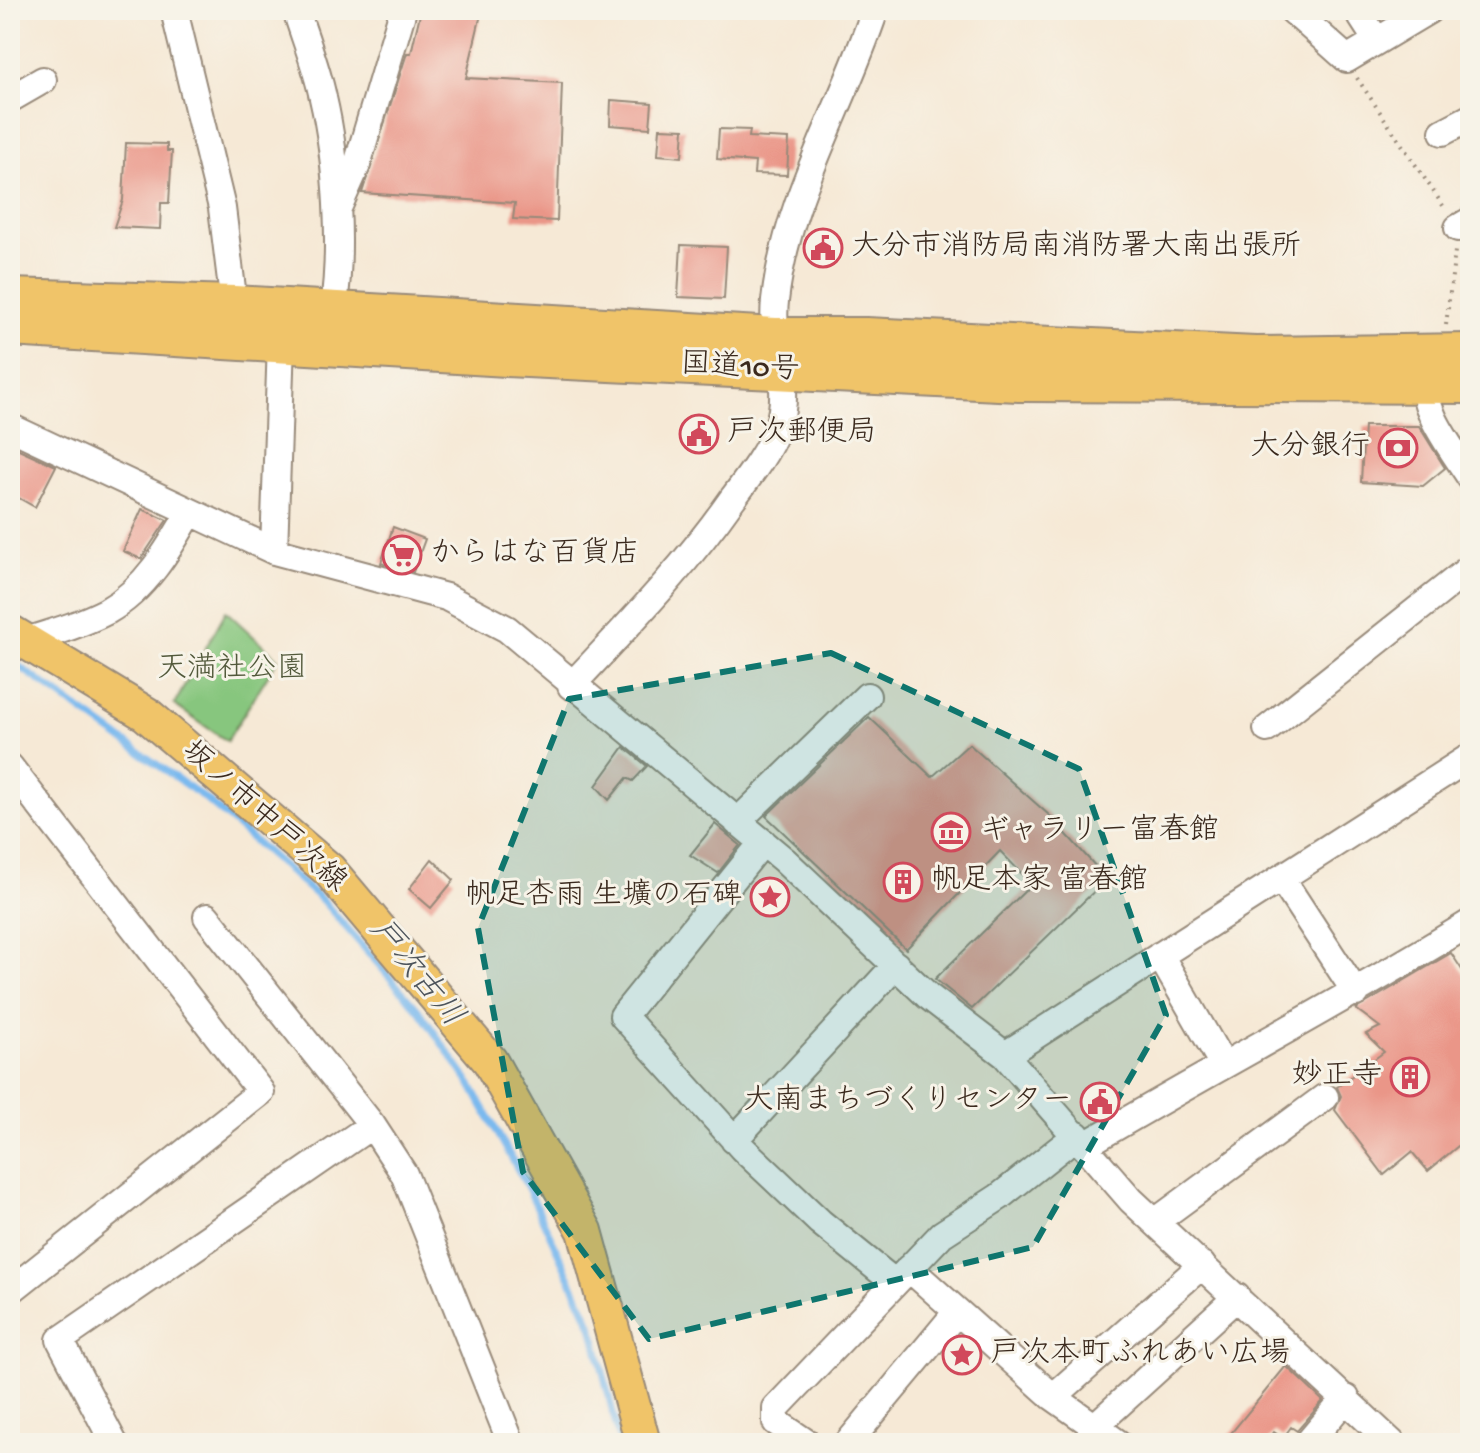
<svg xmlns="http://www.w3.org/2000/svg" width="1480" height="1453" font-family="'Gochi Hand','Klee One',sans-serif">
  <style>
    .green { fill: #87c67e; stroke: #61784e; stroke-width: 2 }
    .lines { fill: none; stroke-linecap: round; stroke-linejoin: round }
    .stream { stroke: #7ab9ee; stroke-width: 7 }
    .building { fill: #ea9688 }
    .minor-casing { stroke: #988a7a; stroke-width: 30 }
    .major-casing { stroke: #988a7a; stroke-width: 38 }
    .highway-casing { stroke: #988a7a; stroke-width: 42 }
    .path { stroke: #988a7a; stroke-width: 4; stroke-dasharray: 2 6; stroke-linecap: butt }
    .minor { stroke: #fff; stroke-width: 26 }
    .major { stroke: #f0c469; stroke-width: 34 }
    .highway { stroke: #f0c469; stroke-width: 38 }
    .marked { fill: #0f766e; fill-opacity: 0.2; stroke: #0f766e; stroke-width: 6; stroke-dasharray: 16 10; stroke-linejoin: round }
    .labels { text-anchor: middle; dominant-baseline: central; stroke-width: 6; stroke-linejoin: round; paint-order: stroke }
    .poi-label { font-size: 30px; fill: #3b2a1e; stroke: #f7f3e8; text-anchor: start }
    .street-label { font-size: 30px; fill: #3b2a1e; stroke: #f7f3e8 }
    .park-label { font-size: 30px; fill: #52593b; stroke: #f7f3e8 }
    .water-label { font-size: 32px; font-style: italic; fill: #4e555c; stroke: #f7f3e8 }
  </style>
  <rect width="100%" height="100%" fill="#f7f3e8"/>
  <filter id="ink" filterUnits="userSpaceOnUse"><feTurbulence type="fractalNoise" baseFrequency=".0125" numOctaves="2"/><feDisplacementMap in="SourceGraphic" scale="16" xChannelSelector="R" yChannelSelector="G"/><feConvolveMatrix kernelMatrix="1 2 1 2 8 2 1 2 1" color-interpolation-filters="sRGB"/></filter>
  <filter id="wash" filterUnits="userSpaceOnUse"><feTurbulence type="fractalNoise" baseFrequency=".006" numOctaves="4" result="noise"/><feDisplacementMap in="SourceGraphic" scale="32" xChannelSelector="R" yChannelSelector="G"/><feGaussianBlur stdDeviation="1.8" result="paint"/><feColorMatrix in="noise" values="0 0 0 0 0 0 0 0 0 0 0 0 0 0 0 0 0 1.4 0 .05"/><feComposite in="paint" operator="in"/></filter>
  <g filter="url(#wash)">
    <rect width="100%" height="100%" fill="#f6e9d6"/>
    <!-- green -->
    <path class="green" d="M 226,611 L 278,659 L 227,741 L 174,705 Z"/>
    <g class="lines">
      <!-- stream -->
      <path class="stream" d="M 10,660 L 207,800 L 322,900 L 420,1012 L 471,1085 L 528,1188 L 592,1326 L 620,1443"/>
    </g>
    <g id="blocks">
      <!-- building -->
      <path class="building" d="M 421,10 L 482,10 L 466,78 L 562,83 L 557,221 L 513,219 L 515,203 L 362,193 L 407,53 L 411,53 Z
        M 611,100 L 652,103 L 650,128 L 610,125 Z
        M 660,128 L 684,129 L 682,157 L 658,155 Z
        M 719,129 L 750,130 L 749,137 L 789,139 L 787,175 L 754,174 L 755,162 L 717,159 Z
        M 126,143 L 167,144 L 167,151 L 172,151 L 169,203 L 161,203 L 160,229 L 114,227 L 123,200 Z
        M 681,245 L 727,247 L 724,299 L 678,297 Z
        M 1364,426 L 1419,426 L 1445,468 L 1423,486 L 1361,482 Z
        M 10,445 L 56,466 L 35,507 L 10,493 Z
        M 142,509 L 167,520 L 141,559 L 123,551 Z
        M 393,527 L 425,539 L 413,572 L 381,563 Z
        M 869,717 L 932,777 L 969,744 L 1050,816 L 1107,879 L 972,1009 L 935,979 L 1032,884 L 1000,851 L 906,949 L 766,816 Z
        M 624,747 L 647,766 L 633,781 L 627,778 L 609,800 L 596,786 Z
        M 715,824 L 740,845 L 718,873 L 690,855 Z
        M 432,859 L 454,880 L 431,908 L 409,889 Z
        M 1451,953 L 1470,982 L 1470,1136 L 1428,1171 L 1412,1152 L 1384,1175 L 1335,1110 L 1341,1096 L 1337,1087 L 1384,1052 L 1366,1034 L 1380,1027 L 1356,1009 Z
        M 1286,1366 L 1323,1401 L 1297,1431 L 1291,1427 L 1283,1438 L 1274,1432 L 1266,1443 L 1223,1443 Z"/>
    </g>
  </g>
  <g filter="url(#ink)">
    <use href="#blocks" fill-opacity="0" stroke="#988a7a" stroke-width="2"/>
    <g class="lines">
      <!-- minor casing -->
      <g class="minor-casing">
        <path id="minor" d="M 174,10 L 222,208 L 234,305
          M 296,10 C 305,39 317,68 323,98 C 337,157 343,251 333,311
          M 1292,10 L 1347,59 L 1429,10
          M 1357,10 L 1377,41
          M 10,99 L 43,80
          M 1443,132 L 1470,118
          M 338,208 L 357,165 L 403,10
          M 1458,228 L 1470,221
          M 1422,370 C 1422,412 1448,443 1470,477
          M 10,427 L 274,551 L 446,597 L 507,629 L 784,860 L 928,996 L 1005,1055 L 1131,1200 L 1392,1443
          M 274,551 L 281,341
          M 13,645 C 44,635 78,626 107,611 C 145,590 169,549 190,512
          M 571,686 C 629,624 684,568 733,498 C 749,477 769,451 778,426 C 793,384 770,345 775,301 C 786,199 843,107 875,10
          M 1267,729 L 1470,568
          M 10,767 L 261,1092 L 10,1291
          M 737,822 L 867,696
          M 763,842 L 623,1016 L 742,1148 L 820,1222 L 894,1282
          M 1281,878 L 1356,993
          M 207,917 L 372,1125 L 404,1174 L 511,1443
          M 1160,955 L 1222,1063
          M 1005,1055 L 1470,757
          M 734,1140 L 896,965
          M 1085,1145 C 1213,1069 1344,1001 1470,923
          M 1155,1222 L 1325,1097
          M 909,1268 L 1053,1397 L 1118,1443
          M 1053,1397 L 1202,1265
          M 1095,1426 L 1237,1297
          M 114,1443 L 60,1340 L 372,1125
          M 807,1443 L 776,1422 L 776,1408 L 942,1234 L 999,1197 L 1077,1135
          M 848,1443 L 956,1313
          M 1308,1443 L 1346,1398"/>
      </g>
      <!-- major casing -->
      <g class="major-casing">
        <path id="major" d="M 10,632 L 146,714 L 329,870 L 490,1061 L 585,1231 L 643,1443"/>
      </g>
      <!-- highway casing -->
      <g class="highway-casing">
        <path id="highway" d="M 10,298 L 234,305 L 775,337 L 866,337 L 1255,356 L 1470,353
          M 10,327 L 507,357 L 1019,382 L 1470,384"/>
      </g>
      <!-- path -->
      <path class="path" d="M 1357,78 L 1446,210
        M 1446,325 L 1455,251"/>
      <!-- minor -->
      <use href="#minor" class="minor"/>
      <!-- major -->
      <use href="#major" class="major"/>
      <!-- highway -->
      <use href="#highway" class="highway"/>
    </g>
  </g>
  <!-- marked area -->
  <path class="marked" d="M 831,653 L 1079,769 L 1166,1015 L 1033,1247 L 649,1339 L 523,1172 L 478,928 L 569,699 Z"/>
  <!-- icons -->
  <defs>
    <g id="civic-ring" transform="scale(2)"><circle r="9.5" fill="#f7f3e8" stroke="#d1495b" stroke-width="1.5"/><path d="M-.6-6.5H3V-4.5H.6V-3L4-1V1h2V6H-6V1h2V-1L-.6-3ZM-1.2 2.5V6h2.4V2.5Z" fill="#d1495b"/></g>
    <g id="bank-ring" transform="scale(2)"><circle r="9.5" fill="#f7f3e8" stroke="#d1495b" stroke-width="1.5"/><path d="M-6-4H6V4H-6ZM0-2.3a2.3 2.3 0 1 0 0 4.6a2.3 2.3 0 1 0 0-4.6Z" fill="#d1495b"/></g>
    <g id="supermarket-ring" transform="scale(2)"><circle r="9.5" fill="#f7f3e8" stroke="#d1495b" stroke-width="1.5"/><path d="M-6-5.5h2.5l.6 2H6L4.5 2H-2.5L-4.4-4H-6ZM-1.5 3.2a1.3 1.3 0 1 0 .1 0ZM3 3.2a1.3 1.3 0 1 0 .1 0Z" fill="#d1495b"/></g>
    <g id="museum-ring" transform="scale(2)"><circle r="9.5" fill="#f7f3e8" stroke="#d1495b" stroke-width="1.5"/><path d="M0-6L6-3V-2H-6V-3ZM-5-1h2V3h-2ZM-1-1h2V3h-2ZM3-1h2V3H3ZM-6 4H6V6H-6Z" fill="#d1495b"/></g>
    <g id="building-ring" transform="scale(2)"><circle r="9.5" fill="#f7f3e8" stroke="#d1495b" stroke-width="1.5"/><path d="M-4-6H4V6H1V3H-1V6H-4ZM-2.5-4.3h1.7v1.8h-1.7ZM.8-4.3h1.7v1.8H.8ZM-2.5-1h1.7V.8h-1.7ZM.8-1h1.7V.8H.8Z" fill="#d1495b"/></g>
    <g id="sight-ring" transform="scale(2)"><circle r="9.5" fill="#f7f3e8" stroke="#d1495b" stroke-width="1.5"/><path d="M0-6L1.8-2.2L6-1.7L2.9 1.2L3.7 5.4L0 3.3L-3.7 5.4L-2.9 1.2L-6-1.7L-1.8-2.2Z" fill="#d1495b"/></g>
  </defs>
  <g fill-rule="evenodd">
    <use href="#civic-ring" x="823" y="248"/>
    <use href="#civic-ring" x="699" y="434"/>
    <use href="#bank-ring" x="1398" y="448"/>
    <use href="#supermarket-ring" x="402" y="555"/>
    <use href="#museum-ring" x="951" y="832"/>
    <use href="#building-ring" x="903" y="882"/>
    <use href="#sight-ring" x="770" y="897"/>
    <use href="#building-ring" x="1410" y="1077"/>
    <use href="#civic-ring" x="1100" y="1102"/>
    <use href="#sight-ring" x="962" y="1355"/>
  </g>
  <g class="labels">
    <!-- poi labels -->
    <g class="poi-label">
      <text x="851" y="248">大分市消防局南消防署大南出張所</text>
      <text x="727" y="434">戸次郵便局</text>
      <text x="1370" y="448" text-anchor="end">大分銀行</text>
      <text x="430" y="555">からはな百貨店</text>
      <text x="979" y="832">ギャラリー富春館</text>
      <text x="931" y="882">帆足本家 富春館</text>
      <text x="742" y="897" text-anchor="end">帆足杏雨 生壙の石碑</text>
      <text x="1382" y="1077" text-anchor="end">妙正寺</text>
      <text x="1072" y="1102" text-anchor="end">大南まちづくりセンター</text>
      <text x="990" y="1355">戸次本町ふれあい広場</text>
    </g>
    <!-- street labels -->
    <g class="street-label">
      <text transform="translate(740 369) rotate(3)">国道10号</text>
      <text transform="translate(263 818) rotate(42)">坂ノ市中戸次線</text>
    </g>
    <!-- park labels -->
    <g class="park-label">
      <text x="232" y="670">天満社公園</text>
    </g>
    <!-- water labels -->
    <g class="water-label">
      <text transform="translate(415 974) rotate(51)">戸次古川</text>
    </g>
  </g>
  <!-- margin -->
  <rect width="1480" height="1453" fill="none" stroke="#f7f3e8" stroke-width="40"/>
</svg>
